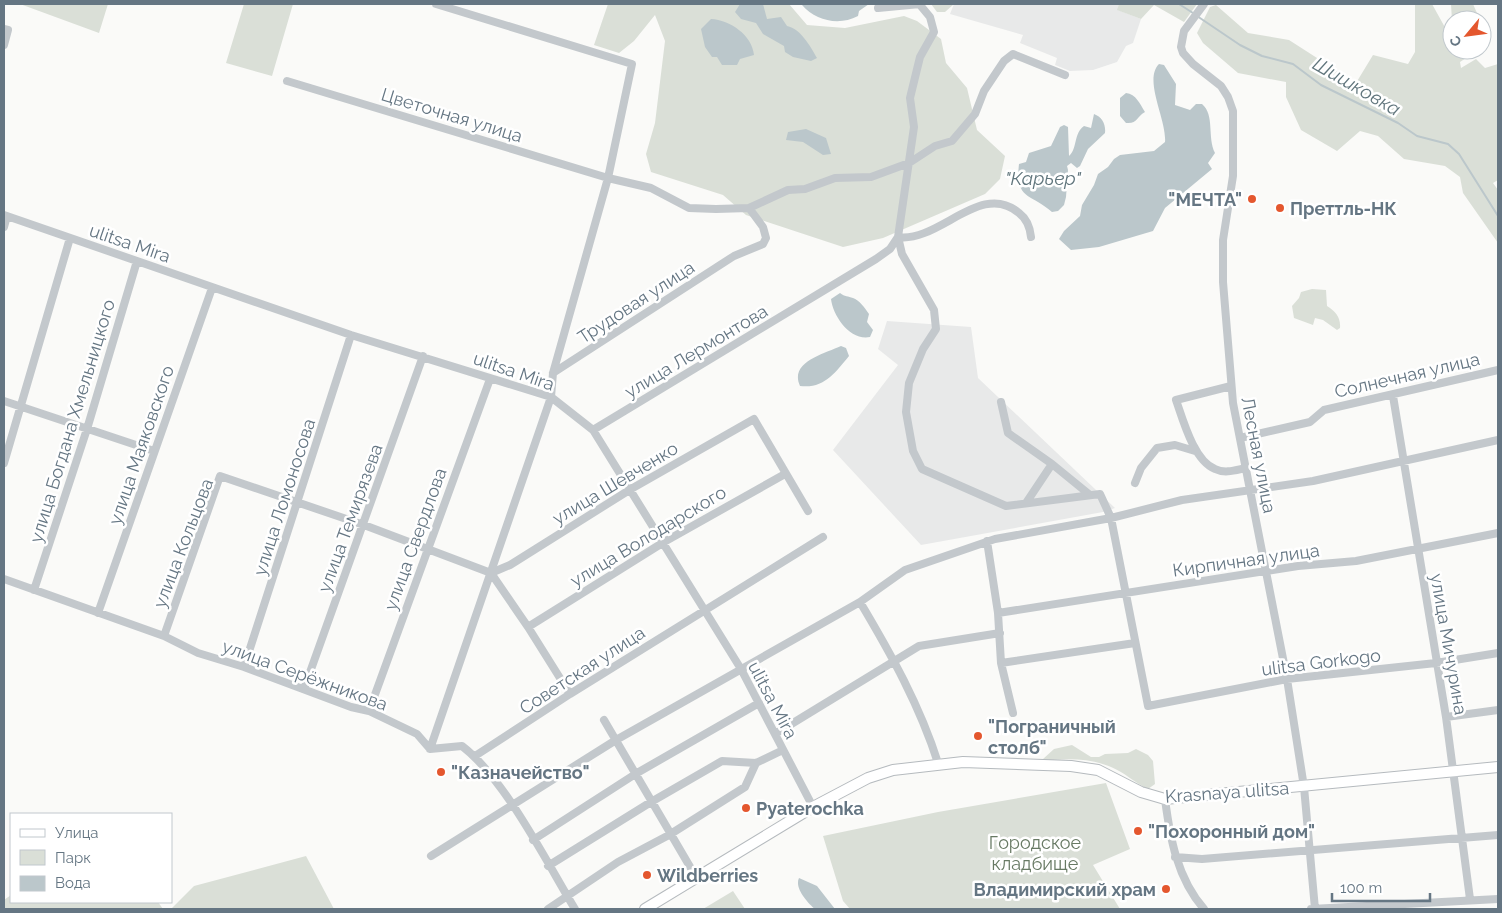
<svg xmlns="http://www.w3.org/2000/svg" width="1502" height="913" viewBox="0 0 1502 913" font-family="Raleway,sans-serif">
  <style>
    .built { fill: #e8e9e9 }
    .green { fill: #dadfd7 }
    .water { fill: #bbc7cb }
    .lines { fill: none; stroke-linecap: round; stroke-linejoin: round }
    .stream { stroke: #bbc7cb; stroke-width: 2 }
    .major-casing { stroke: #b5babe; stroke-width: 12 }
    .minor { stroke: #c3c8cc; stroke-width: 8 }
    .major { stroke: #fff; stroke-width: 10 }
    .poi-dot { fill: #e4572e; stroke: #fff; stroke-width: 2 }
    .labels { text-anchor: middle; dominant-baseline: central; stroke-width: 5; stroke-linejoin: round; paint-order: stroke }
    .street-label { font-size: 18px; fill: #657683; stroke: #fff }
    .poi-label { font-size: 18px; font-weight: bold; fill: #657683; stroke: #fff; text-anchor: start }
    .park-label { font-size: 18px; fill: #687a64; stroke: #fff }
    .water-label { font-size: 19px; font-style: italic; fill: #60757c; stroke: #fff }
  </style>
  <rect width="100%" height="100%" fill="#fafaf8"/>
  <path class="built" d="M954 4H1119L1118 10 1141 19 1133 43 1126 46 1117 62 1093 70 1070 71 1055 65 1057 58 1020 43 1023 35 950 14Z
    M887 321 971 327 978 378 1115 508 1103 512 921 545 833 450 898 365 878 349Z"/>
  <path class="green" d="M20 4H108L99 33Z
    M244 4H293L272 76 226 63Z
    M608 4H789L807 25 845 28 904 16 917 21 941 39 946 63 967 88 977 130 1005 156 1000 179 985 194 883 238 843 247 746 215 723 195 651 172 646 154 655 123 665 41 655 15 634 41 619 53 594 45Z
    M931 4H954L945 12H937Z
    M1119 4H1197L1184 22 1154 5 1141 19 1117 10Z
    M1415 4H1432L1447 31 1452 29V50H1478L1460 62 1461 68 1476 59 1485 68 1498 64V180L1493 183 1498 190V243L1463 193 1460 177 1445 166 1404 159 1378 136 1360 131 1337 151 1301 130 1286 97V82L1238 73 1203 43 1197 33 1210 7 1216 5 1248 33 1289 40 1356 83 1373 55 1408 64 1415 52Z
    M1451 4H1473L1480 20 1452 21Z
    M1312 289 1326 290 1327 306C1335 311 1341 317 1340 328L1337 330 1323 320 1315 318 1313 325 1294 318 1292 306 1299 298 1301 292Z
    M1072 745 1091 757H1099L1105 754 1128 753 1136 749 1148 755 1153 761 1155 784 1148 789C1135 783 1124 772 1111 767 1090 758 1066 758 1044 761L1043 759 1054 749Z
    M1106 783 1130 849 1093 865 1120 909H850L843 901 823 836 938 812Z
    M306 856 334 909H171L194 886Z
    M733 891 745 909H703Z
    M11 895V902H158L163 909H4V900Z"/>
  <path class="water" d="M740 4H763L767 19 781 17 787 26C801 29 810 46 817 58L811 61 793 57 785 52 784 46 763 34 756 23 741 19 735 12Z
    M869 4 859 11 858 16C839 26 816 21 802 5Z
    M711 19C730 20 752 35 754 55L740 59 737 65H722L717 57H712L705 47 701 29Z
    M1159 64 1164 65 1176 84 1175 105 1190 110 1196 104H1202C1215 115 1207 137 1215 153L1208 163 1212 169 1165 208 1153 231 1099 247 1071 250 1059 239 1064 231 1080 216 1082 205 1094 185 1098 174 1108 167 1114 159 1120 155 1154 151 1165 142C1167 120 1143 80 1159 64Z
    M1126 93C1136 94 1140 104 1145 112 1136 117 1138 124 1126 123L1120 116V98Z
    M1094 114C1102 117 1106 124 1105 133L1088 149 1080 166 1077 168 1071 163 1067 166 1068 170 1066 197 1064 205 1058 211 1052 212C1030 193 1015 200 1019 164L1026 162 1029 153 1051 146 1060 127 1064 125 1068 127 1069 156C1078 148 1073 134 1084 126L1091 128Z
    M806 129 826 138 831 154 823 155 803 142 786 140 788 132Z
    M840 293C845 297 848 296 853 298 859 300 865 308 869 314L867 322 873 330 870 337C850 341 833 316 831 299Z
    M841 346 846 348 849 356C835 373 824 389 800 386 789 362 824 354 841 346Z
    M799 878 817 886 835 909H815C808 903 794 888 799 878Z"/>
  <g class="lines">
    <path class="stream" d="M1179 4 1193 13
      M1197 16 1240 45 1262 56 1293 64 1321 85 1398 123 1417 136 1448 144 1459 154 1498 216"/>
    <defs>
      <path id="major" d="M645 909 813 807 868 778 893 770 963 762 1071 766 1098 770 1141 792 1165 799 1498 767"/>
    </defs>
    <use href="#major" class="major-casing"/>
    <path class="minor" d="M1204 4 1184 31 1181 47 1183 53 1193 64 1221 86 1228 97 1233 111V176L1223 240V282L1233 403 1287 679 1304 787 1315 909
      M920 5 930 17 934 32 920 57 910 98 914 127 898 237 902 254 934 310 936 329 923 349 909 383 906 412 913 451 922 469 1006 506 1100 494 1111 518 1148 706 1287 679 1436 663 1498 653
      M878 8 920 4
      M4 29 8 30 4 45
      M287 81 608 178 651 188 689 208 716 209 749 208 788 190 805 189 835 178 871 177 909 163 935 146 952 141 975 114 984 91 1004 61 1013 54 1065 75
      M4 215 351 335 551 397 593 430 741 669 813 807
      M4 227 7 216
      M898 237C939 243 981 180 1019 213 1027 219 1030 227 1031 237
      M553 373 734 256 763 244 766 238 763 227 749 208
      M1231 386 1176 400C1183 420 1194 461 1215 469 1225 474 1236 470 1246 468
      M1393 396 1446 717 1470 899
      M4 401 154 451
      M1001 402 1008 433 1052 464
      M593 430 876 259 890 249 898 237
      M1240 438 1310 422 1324 410 1498 370
      M4 463 70 238
      M1135 483 1141 468 1157 448 1175 445 1195 451
      M1026 503 1052 464 1090 495
      M987 541 998 613 1001 663 1013 713
      M491 573 510 565 631 489 754 419 808 511
      M4 579 164 636 198 653 244 667 351 707 369 711 417 734 430 749 462 746C505 779 546 861 575 909
      M34 590 87 429 137 261
      M860 602C891 654 920 706 938 763
      M98 613 212 288
      M998 613 1298 566 1356 561 1498 533
      M528 627 664 542 785 474
      M164 636 220 476 364 525 491 573 528 627 570 694
      M1001 663 1135 643
      M244 667 351 335
      M304 689 423 356
      M369 711 490 379
      M1446 717 1498 710
      M604 720 696 877
      M775 734 919 646 1000 633
      M430 749 551 397 553 373 608 178 632 64 436 4
      M475 756 570 694 823 537
      M1165 799C1170 838 1177 878 1204 909
      M533 840 637 773 759 703
      M431 856 616 740 860 602 905 570 995 539 1111 518 1182 500 1313 481 1498 440
      M1175 857 1202 859 1498 835
      M548 866 651 802 722 761 756 763 783 750
      M548 909 618 862 669 835 745 787 756 763
      M1311 909 1498 899"/>
    <use href="#major" class="major"/>
  </g>
  <g class="poi-dot">
    <circle cx="1252" cy="199" r="5"/>
    <circle cx="1280" cy="208" r="5"/>
    <circle cx="978" cy="736" r="5"/>
    <circle cx="441" cy="772" r="5"/>
    <circle cx="746" cy="808" r="5"/>
    <circle cx="1138" cy="831" r="5"/>
    <circle cx="647" cy="875" r="5"/>
    <circle cx="1166" cy="889" r="5"/>
  </g>
  <g class="labels">
    <g class="street-label">
      <text transform="translate(452 115) rotate(17)">Цветочная улица</text>
      <text transform="translate(130 243) rotate(19)">ulitsa Mira</text>
      <text transform="translate(636 302) rotate(-33)">Трудовая улица</text>
      <text transform="translate(696 351) rotate(-31)">улица Лермонтова</text>
      <text transform="translate(514 371) rotate(19)">ulitsa Mira</text>
      <text transform="translate(1407 375) rotate(-13)">Солнечная улица</text>
      <text transform="translate(72 421) rotate(-73)">улица Богдана Хмельницкого</text>
      <text transform="translate(141 445) rotate(-71)">улица Маяковского</text>
      <text transform="translate(1259 455) rotate(79)">Лесная улица</text>
      <text transform="translate(615 483) rotate(-31)">улица Шевченко</text>
      <text transform="translate(284 497) rotate(-72)">улица Ломоносова</text>
      <text transform="translate(350 518) rotate(-70)">улица Темирязева</text>
      <text transform="translate(648 536) rotate(-31)">улица Володарского</text>
      <text transform="translate(415 539) rotate(-70)">улица Свердлова</text>
      <text transform="translate(183 543) rotate(-69)">улица Кольцова</text>
      <text transform="translate(1246 560) rotate(-8)">Кирпичная улица</text>
      <text transform="translate(1449 644) rotate(80)">улица Мичурина</text>
      <text transform="translate(1321 662) rotate(-7)">ulitsa Gorkogo</text>
      <text transform="translate(582 670) rotate(-33)">Советская улица</text>
      <text transform="translate(305 675) rotate(20)">улица Серёжникова</text>
      <text transform="translate(773 700) rotate(62)">ulitsa Mira</text>
      <text transform="translate(1227 792) rotate(-4)">Krasnaya ulitsa</text>
    </g>
    <g class="poi-label">
      <text x="1242" y="199" text-anchor="end">"МЕЧТА"</text>
      <text x="1290" y="208">Преттль-НК</text>
      <text x="988" y="726">"Пограничный<tspan x="988" dy="21">столб"</tspan></text>
      <text x="451" y="772">"Казначейство"</text>
      <text x="756" y="808">Pyaterochka</text>
      <text x="1148" y="831">"Похоронный дом"</text>
      <text x="657" y="875">Wildberries</text>
      <text x="1156" y="889" text-anchor="end">Владимирский храм</text>
    </g>
    <g class="park-label">
      <text x="1035" y="842">Городское<tspan x="1035" dy="21">кладбище</tspan></text>
    </g>
    <g class="water-label">
      <text transform="translate(1357 86) rotate(30)">Шишковка</text>
      <text x="1043" y="178">"Карьер"</text>
    </g>
  </g>
  <rect width="1502" height="913" fill="none" stroke="#657683" stroke-width="10"/>
  <rect x="10" y="813" width="162" height="90" fill="#ffffff" stroke="#c1c8cd"/>
  <rect x="20" y="829" width="25" height="8" fill="#ffffff" stroke="#c1c8cd"/>
  <text x="55" y="838" font-size="15" fill="#657683">Улица</text>
  <rect x="20" y="850" width="25" height="15" fill="#dadfd7" stroke="#c1c8cd"/>
  <text x="55" y="863" font-size="15" fill="#657683">Парк</text>
  <rect x="20" y="876" width="25" height="15" fill="#bbc7cb" stroke="#c1c8cd"/>
  <text x="55" y="888" font-size="15" fill="#657683">Вода</text>
  <g transform="translate(1467 35) rotate(241)"><circle r="24" fill="#ffffff" stroke="#c1c8cd"/>
  <path d="M0-4L9 19L0 12L-9 19Z" fill="#e4572e"/>
  <text y="-8" font-size="14" font-weight="bold" text-anchor="middle" fill="#657683">С</text>
  </g>
  <path d="M1332 893v8h98v-8" fill="none" stroke="#657683" stroke-width="2.5"/>
  <text x="1340" y="893" font-size="15" fill="#657683" stroke="#ffffff" stroke-width="4" paint-order="stroke">100 m</text>
</svg>
